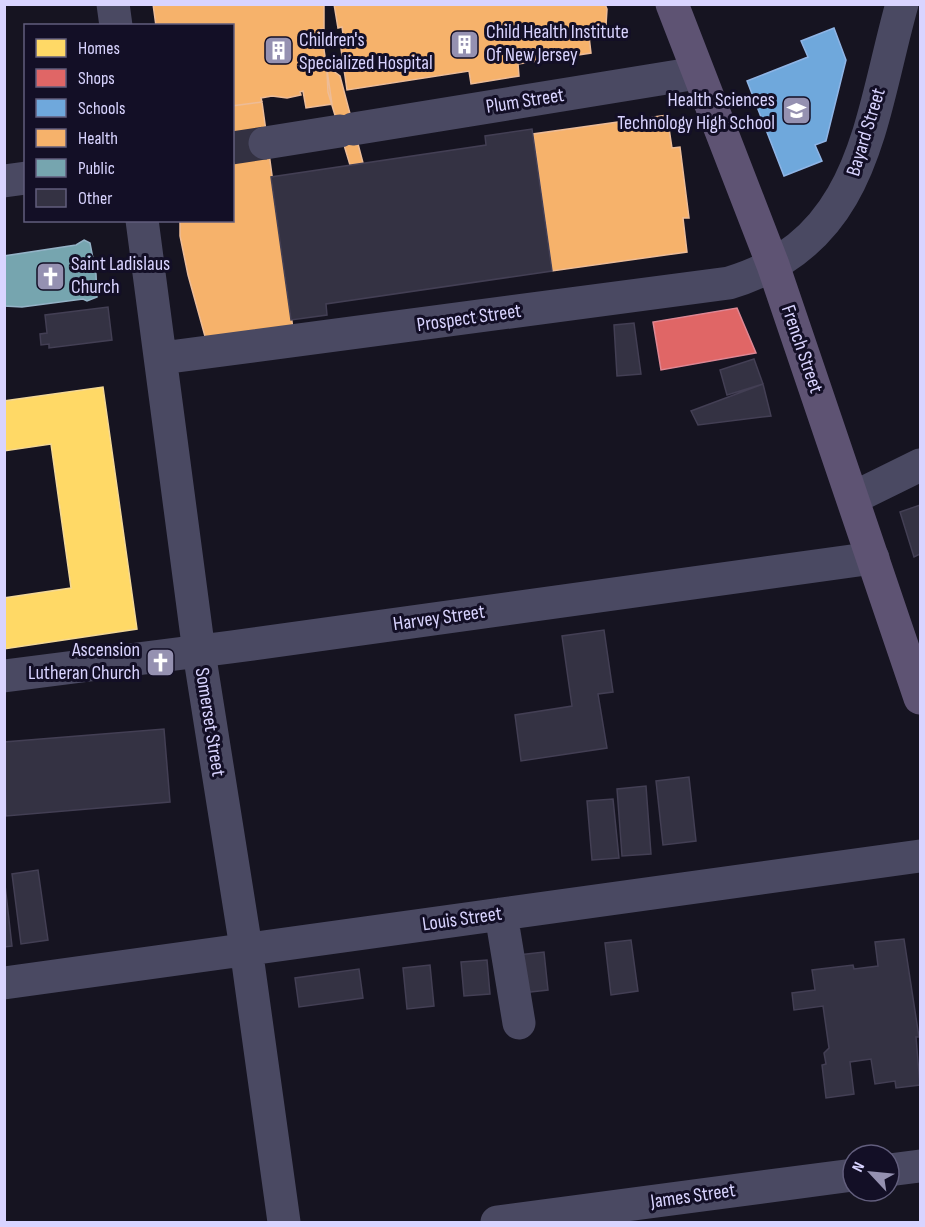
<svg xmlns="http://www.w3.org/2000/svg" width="925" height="1227" viewBox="0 0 925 1227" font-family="'Sofia Sans Condensed',sans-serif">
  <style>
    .homes { fill: #ffd966; stroke: #f4d894; stroke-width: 1.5 }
    .shops { fill: #e06666; stroke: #de8794; stroke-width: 1.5 }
    .schools { fill: #6fa8dc; stroke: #8fb5e6; stroke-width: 1.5 }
    .health { fill: #f6b26b; stroke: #edbc97; stroke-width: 1.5 }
    .public { fill: #76a5af; stroke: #94b3c7; stroke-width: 1.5 }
    .building { fill: #343243; stroke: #433f54; stroke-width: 1.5 }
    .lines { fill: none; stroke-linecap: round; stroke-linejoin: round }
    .minor-tunnel { stroke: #333142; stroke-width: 33; stroke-dasharray: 33 16; stroke-linecap: butt }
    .minor { stroke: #4a4962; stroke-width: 33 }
    .major { stroke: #5e5373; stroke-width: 33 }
    .labels { text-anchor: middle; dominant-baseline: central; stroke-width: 6; stroke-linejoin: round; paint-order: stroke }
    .poi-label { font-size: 20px; fill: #d9d4ff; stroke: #130f26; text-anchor: start }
    .street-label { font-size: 20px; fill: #d9d4ff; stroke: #130f26 }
  </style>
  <rect width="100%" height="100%" fill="#161421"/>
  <path class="homes" d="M103 387 137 629 4 649V598L71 588 51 444 4 451V401Z"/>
  <path class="shops" d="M737 308 756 353 661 370 653 322Z"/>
  <path class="schools" d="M834 28 846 60 826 141 815 145 822 161 784 176 747 81 808 57 801 41Z"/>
  <path class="health" d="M153 4H324V29H321L332 104 306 108 303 91 300 92 301 95 287 98 272 96 261 98 262 102 232 106V26H156Z
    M334 4H605L607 9 606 25 588 28 591 53 518 64 519 76 471 84 469 71 347 90 339 35 343 34 342 27 338 28Z
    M332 70 340 76 363 163 350 165 328 92 327 72Z
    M262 102 293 329 206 340 188 275 180 236V220H232V106Z
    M667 115 672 148 680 147 689 218H683L687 252 552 271 533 134Z"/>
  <path class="public" d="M84 240 90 243 96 274 97 297 87 301 83 299 22 307 4 306V256L76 245Z"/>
  <path class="building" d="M532 129 552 271 326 304 327 315 291 320 271 177 486 145 485 136Z
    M108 307 112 340 49 348V344L41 345 40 334 47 333 45 315Z
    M634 323 641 374 617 376 614 325Z
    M754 359 763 384 727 395 720 370Z
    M763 384 771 416 698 425 691 411Z
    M920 505V554L914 557 900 512Z
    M604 630 613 692 598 694 607 748 521 761 515 715 572 706 562 636Z
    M164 729 170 802 6 816 4 742Z
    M689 777 696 841 663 845 656 781Z
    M646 786 651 854 622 856 617 789Z
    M613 799 619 858 592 860 587 801Z
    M38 870 48 940 21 944 12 874Z
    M4 876 12 946 4 947Z
    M904 939 919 1037H916L920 1085 896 1088 895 1081 875 1084 871 1059 850 1062 854 1094 826 1098 822 1065 826 1064 824 1053 829 1048 823 1006 794 1010 792 993 815 990 812 970 853 965 854 969 878 966 875 942Z
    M631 940 638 991 611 995 605 943Z
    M544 952 548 990 522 993 518 955Z
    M487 960 490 994 464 996 461 962Z
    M430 965 434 1006 407 1009 403 968Z
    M359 969 363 998 299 1007 295 978Z"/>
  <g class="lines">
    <path class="minor-tunnel" d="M232 148 265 143"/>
    <path class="minor" d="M113 4 116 26
      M353 129 697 73
      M265 143 340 131
      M4 181 26 178
      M142 220 199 652 246 948 284 1222
      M162 358 729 283C865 242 869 122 902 4
      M853 498 920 465
      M4 676 231 647 873 558
      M501 914 519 1023
      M4 983 920 856
      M889 1170 920 1166
      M497 1222 853 1175"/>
    <path class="major" d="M672 4 773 265 920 698"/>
  </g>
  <defs>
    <symbol id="building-square" viewBox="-11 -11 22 22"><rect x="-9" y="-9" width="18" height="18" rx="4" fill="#9591b1" stroke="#130f26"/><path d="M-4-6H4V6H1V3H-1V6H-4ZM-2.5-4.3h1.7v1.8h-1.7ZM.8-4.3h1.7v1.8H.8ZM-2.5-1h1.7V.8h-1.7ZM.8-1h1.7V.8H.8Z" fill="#fff"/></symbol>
    <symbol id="school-square" viewBox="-11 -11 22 22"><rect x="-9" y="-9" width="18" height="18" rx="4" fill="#9591b1" stroke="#130f26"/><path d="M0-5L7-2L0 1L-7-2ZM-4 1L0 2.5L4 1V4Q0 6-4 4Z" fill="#fff"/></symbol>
    <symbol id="church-square" viewBox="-11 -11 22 22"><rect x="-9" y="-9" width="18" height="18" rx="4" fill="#9591b1" stroke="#130f26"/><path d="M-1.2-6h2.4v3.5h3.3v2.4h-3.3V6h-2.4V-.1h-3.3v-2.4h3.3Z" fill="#fff"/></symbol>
  </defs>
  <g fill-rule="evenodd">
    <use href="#building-square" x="448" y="28" width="33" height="33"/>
    <use href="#building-square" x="262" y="34" width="33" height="33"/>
    <use href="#school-square" x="780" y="94" width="33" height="33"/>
    <use href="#church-square" x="34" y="260" width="33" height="33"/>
    <use href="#church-square" x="144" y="646" width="33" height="33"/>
  </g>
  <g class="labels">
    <g class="poi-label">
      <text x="486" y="32">Child Health Institute<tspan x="486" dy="23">Of New Jersey</tspan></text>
      <text x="299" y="40">Children's<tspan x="299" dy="23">Specialized Hospital</tspan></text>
      <text x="775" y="100" text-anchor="end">Health Sciences<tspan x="775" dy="23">Technology High School</tspan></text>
      <text x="71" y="264">Saint Ladislaus<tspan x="71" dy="23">Church</tspan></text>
      <text x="140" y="650" text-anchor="end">Ascension<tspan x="140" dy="23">Lutheran Church</tspan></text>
    </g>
    <g class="street-label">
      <text transform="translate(525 101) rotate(-9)">Plum Street</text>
      <text transform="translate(866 132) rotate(-73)">Bayard Street</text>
      <text transform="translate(469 318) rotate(-8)">Prospect Street</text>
      <text transform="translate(802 349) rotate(71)">French Street</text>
      <text transform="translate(439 618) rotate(-8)">Harvey Street</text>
      <text transform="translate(210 722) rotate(81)">Somerset Street</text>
      <text transform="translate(462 919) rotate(-8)">Louis Street</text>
      <text transform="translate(693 1196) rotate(-8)">James Street</text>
    </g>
  </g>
  <rect width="925" height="1227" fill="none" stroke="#d9d4ff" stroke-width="12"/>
  <rect x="24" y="24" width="210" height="198" fill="#130f26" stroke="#625e7d" stroke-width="1.5"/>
  <rect x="36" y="39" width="30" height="18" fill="#ffd966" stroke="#625e7d" stroke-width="1.5"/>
  <text x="78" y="54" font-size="18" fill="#d9d4ff">Homes</text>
  <rect x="36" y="69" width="30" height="18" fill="#e06666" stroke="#625e7d" stroke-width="1.5"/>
  <text x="78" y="84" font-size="18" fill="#d9d4ff">Shops</text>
  <rect x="36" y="99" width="30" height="18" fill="#6fa8dc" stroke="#625e7d" stroke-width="1.5"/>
  <text x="78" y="114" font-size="18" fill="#d9d4ff">Schools</text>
  <rect x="36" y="129" width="30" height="18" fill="#f6b26b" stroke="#625e7d" stroke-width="1.5"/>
  <text x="78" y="144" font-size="18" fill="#d9d4ff">Health</text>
  <rect x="36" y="159" width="30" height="18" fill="#76a5af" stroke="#625e7d" stroke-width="1.5"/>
  <text x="78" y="174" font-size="18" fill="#d9d4ff">Public</text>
  <rect x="36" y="189" width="30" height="18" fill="#343243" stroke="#625e7d" stroke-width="1.5"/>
  <text x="78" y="204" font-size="18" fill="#d9d4ff">Other</text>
  <g transform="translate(871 1173) rotate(296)"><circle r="28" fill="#130f26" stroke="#625e7d" stroke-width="1.5"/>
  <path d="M0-4.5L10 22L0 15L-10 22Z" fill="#9591b1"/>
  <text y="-9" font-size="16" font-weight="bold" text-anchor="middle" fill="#d9d4ff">N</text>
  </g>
</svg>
